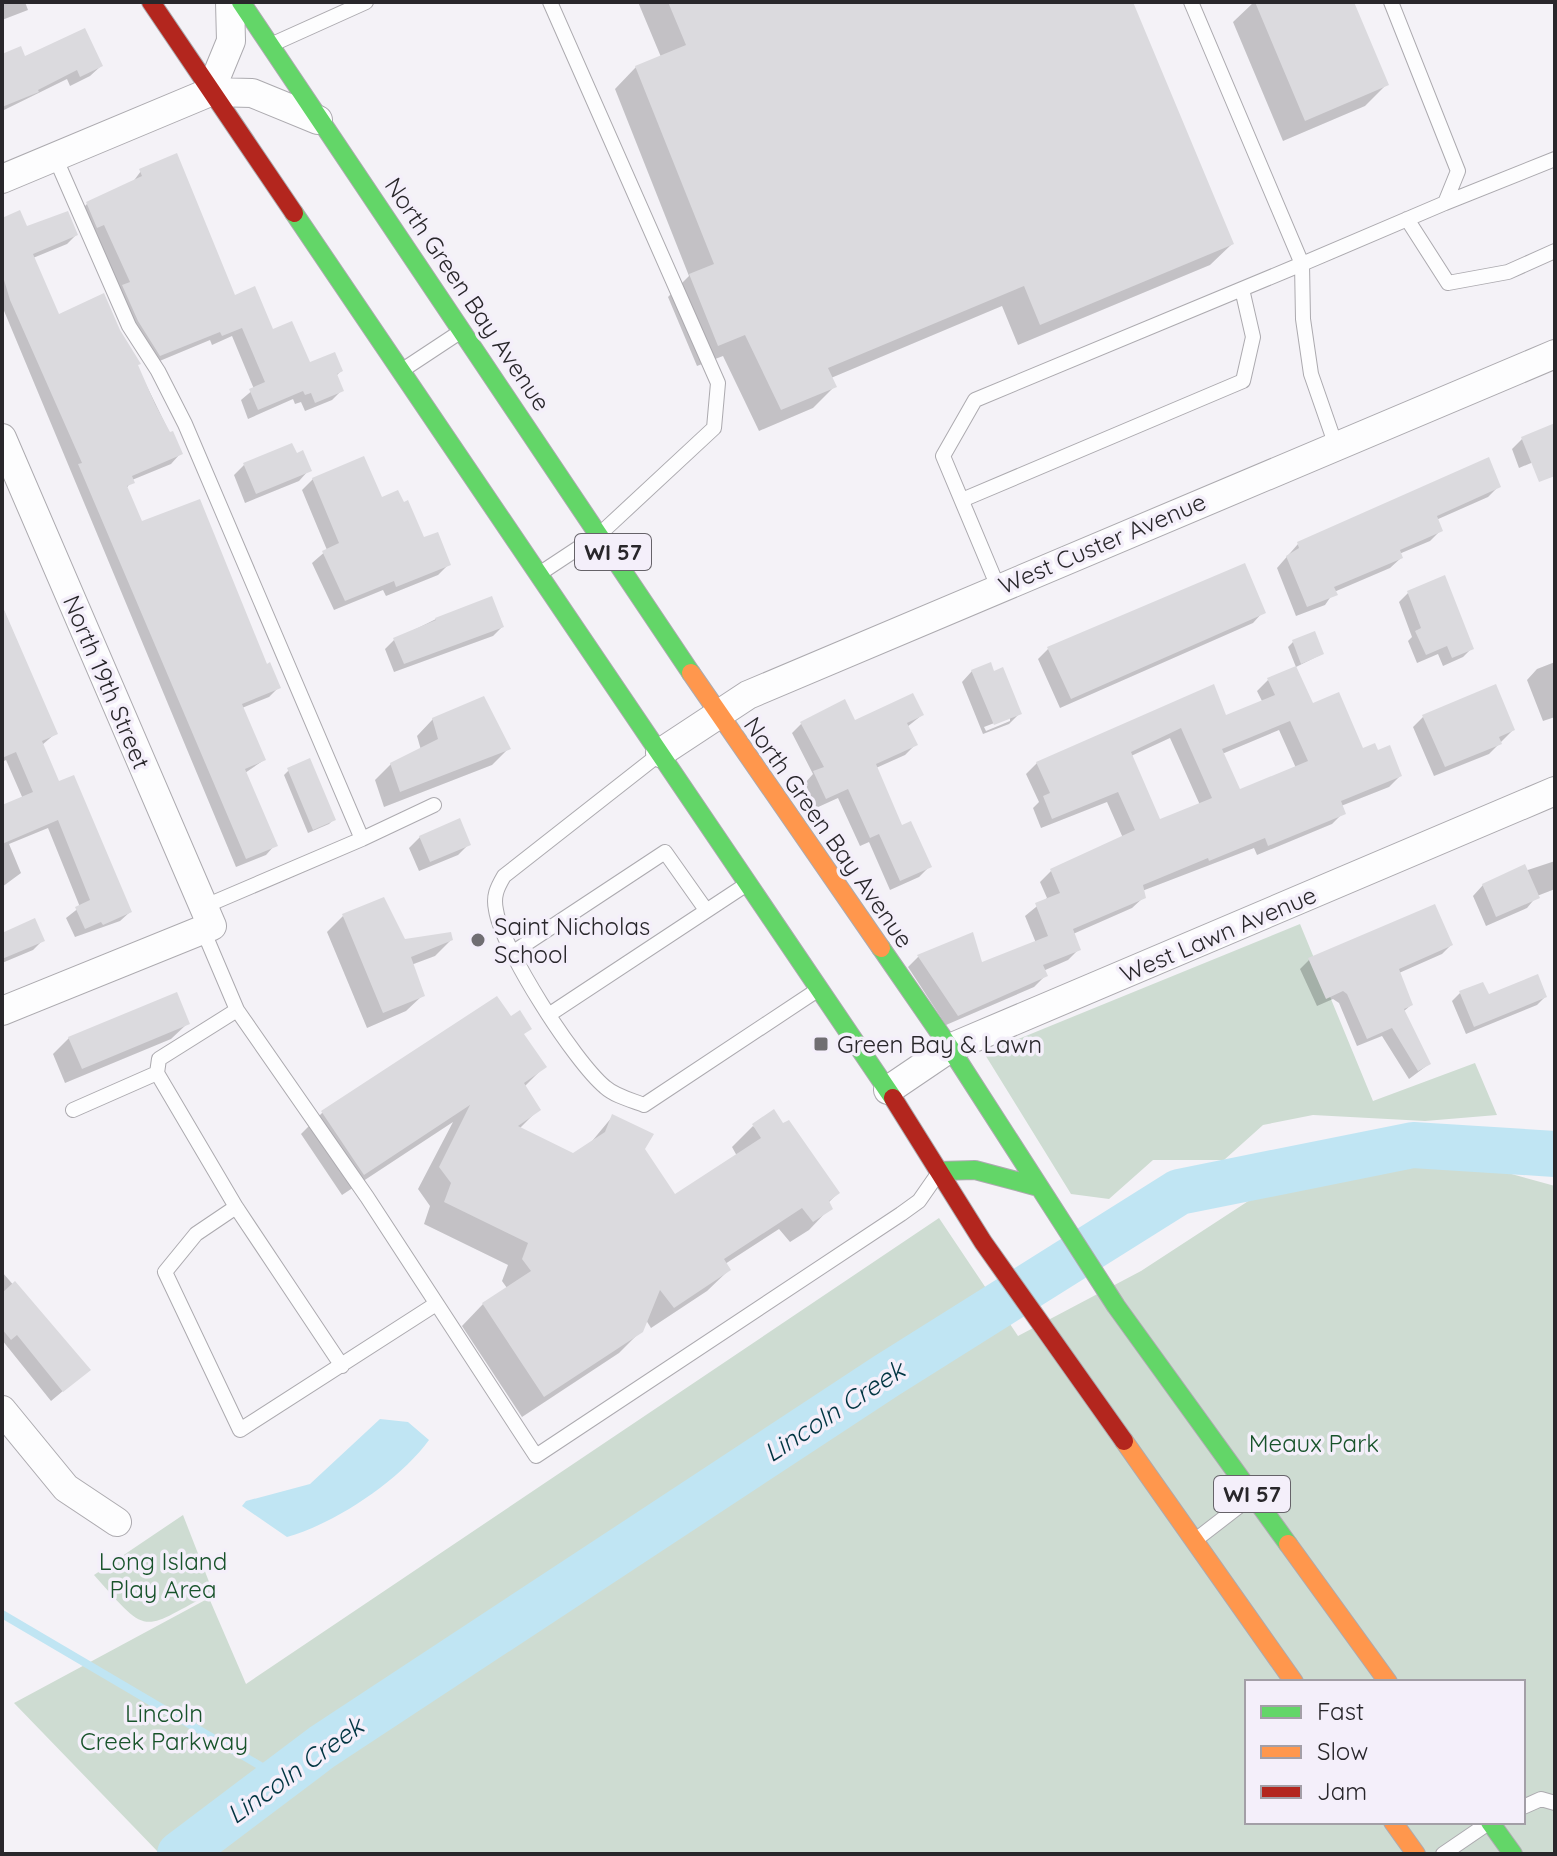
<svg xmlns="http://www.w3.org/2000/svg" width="1557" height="1856" viewBox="0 0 1557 1856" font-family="Quicksand,sans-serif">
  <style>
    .green { fill: #cedcd2; fill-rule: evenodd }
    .water { fill: #c0e5f3 }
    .shadow { fill: #0003; fill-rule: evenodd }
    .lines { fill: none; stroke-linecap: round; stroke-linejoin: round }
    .stream { stroke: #c0e5f3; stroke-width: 8 }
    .river { stroke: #c0e5f3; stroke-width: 46 }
    .building { fill: #dbdade; fill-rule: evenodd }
    .lane-casing { stroke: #acaaaf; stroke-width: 16 }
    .street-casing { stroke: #acaaaf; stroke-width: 30 }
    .fast-casing { stroke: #acaaaf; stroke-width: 20 }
    .slow-casing { stroke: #acaaaf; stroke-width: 20 }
    .jam-casing { stroke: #acaaaf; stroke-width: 20 }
    .lane { stroke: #fdfdfe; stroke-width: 14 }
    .street { stroke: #fdfdfe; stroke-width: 28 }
    .fast { stroke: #63d668; stroke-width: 18 }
    .slow { stroke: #ff974d; stroke-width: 18 }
    .jam { stroke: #b3261e; stroke-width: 18 }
    .poi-dot { fill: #706e72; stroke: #f4effa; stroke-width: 3 }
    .labels { text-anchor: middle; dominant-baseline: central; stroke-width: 7; stroke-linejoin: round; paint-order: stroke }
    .shield { fill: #f4effa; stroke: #666369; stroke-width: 2 }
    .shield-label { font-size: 22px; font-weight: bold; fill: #29272b }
    .street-label { font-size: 24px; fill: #29272b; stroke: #f4effa }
    .poi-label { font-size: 24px; fill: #29272b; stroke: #f4effa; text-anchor: start }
    .park-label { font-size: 24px; fill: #18532b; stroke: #f4effa }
    .water-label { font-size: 26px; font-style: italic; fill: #013542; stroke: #f4effa }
  </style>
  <rect width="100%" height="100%" fill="#f4f2f7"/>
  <path class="green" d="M1300 924 1373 1101 1475 1063 1497 1115 1425 1121 1313 1115 1263 1125 1224 1160H1153L1109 1199 1071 1194 984 1053Z
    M1475 1164 1555 1186V1854H160L14 1703 209 1598 246 1684 939 1218 1018 1336 1141 1271 1253 1198 1347 1166ZM1247 1682H1523V1822H1247Z
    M183 1515 213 1592C140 1631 150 1638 94 1575Z"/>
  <path class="water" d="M380 1419 408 1422 429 1440C399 1481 336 1523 287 1537L242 1506 246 1501 310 1484Z"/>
  <path class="shadow" d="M2 2H25L28 10 2 20Z
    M638 2H1131L1232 244 1210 265 1018 345 1002 306 831 378 834 387 813 408 759 431 723 356 697 366 668 297 689 276 615 89 636 67 661 57Z
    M1254 2H1351L1386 85 1365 106 1283 141 1233 22Z
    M2 56 24 59 101 66 90 76 70 86 67 79 2 111Z
    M141 171 234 298 308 364 341 371 336 376 342 390 332 400 305 411 301 402 295 404 293 399 248 419 241 400 254 389 232 336 212 345 210 340 150 365 77 214 87 204 132 183Z
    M2 220 26 228 76 235 67 244 33 258 57 316 137 366 180 454 171 464 132 480 126 489 141 524 266 666 279 687 269 697 242 708 264 760 245 773 275 845 266 855 236 867 2 306Z
    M1555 425V453L1519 468 1512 449 1522 439Z
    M244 465 309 470 299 481 245 503 234 475Z
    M313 479 381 500 449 564 438 575 386 596 383 590 334 610 312 563 327 550 302 490Z
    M1498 487 1488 497 1436 520 1441 530 1430 541 1399 554 1401 558 1390 568 1334 592 1325 605 1296 616 1277 568 1298 544Z
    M1408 593 1472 648 1463 657 1443 666 1438 654 1417 663 1408 641 1412 637 1399 602Z
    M2 606 56 733 42 745 58 784 130 912 120 921 75 937 66 918 80 907 48 828 9 844 21 873 2 887V808L23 799 6 760 2 762Z
    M1263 612 1253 623 1060 708 1038 659 1048 649Z
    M436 619 502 627 493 636 394 672 385 649 394 640Z
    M1293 642 1322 654 1296 667 1288 647Z
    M1555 662V717L1543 721 1527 680 1537 669Z
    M972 671 1020 713 1009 724 983 734 962 682ZM1010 717V721L986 731 984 727Z
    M1268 680 1312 706 1362 751 1400 776 1389 787 1341 806 1343 813 1332 824 1257 855 1254 848 1142 891 1144 897 1132 908 1073 934 1079 949 1068 960 1043 971 1045 976 1034 987 946 1025 908 967 918 957 981 964 1036 943 1025 916 1047 898 1040 882 1051 871 1123 838 1107 802 1041 828 1033 808 1039 802 1026 774 1037 763 1062 752 1225 718 1263 703 1257 691ZM1279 730 1296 768 1239 792 1222 754ZM1170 738 1200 805 1159 822 1131 756Z
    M922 715 907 727 915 745 905 755 876 768 901 827 929 867 919 877 890 890 869 842 860 846 838 798 816 808 805 783 813 774 792 733 802 723H854Z
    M1423 717 1513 730 1489 754 1434 776 1413 727Z
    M433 719 508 749 492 765 384 807 375 780 391 764 421 750 417 736Z
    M289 770 334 819 329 824 308 833 284 775Z
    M420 837 469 844 458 855 419 871 409 848Z
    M1555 861V889L1537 896 1527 908 1486 926 1473 896 1483 885Z
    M343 916 404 942 451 940 435 956 411 965 423 995 406 1011 367 1028 327 932Z
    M2 929 4 934 43 940 33 950 2 963Z
    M1451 945 1442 954 1399 973 1411 1005 1403 1012 1429 1064 1409 1079 1382 1036 1357 1046 1339 1003 1333 999 1317 1006 1300 969 1309 960Z
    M1460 993 1487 997H1545L1537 1005 1466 1034 1452 1001Z
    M188 1023 171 1039 65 1083 53 1054 69 1038Z
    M523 1035 544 1067 524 1087 538 1110 519 1129 573 1155 588 1146 612 1117 642 1149 675 1197 737 1156 732 1147 753 1126 838 1193 828 1203 830 1208 809 1230 790 1242 779 1229 725 1264 729 1270 707 1291 651 1328 646 1320 641 1331 619 1353 522 1417 462 1326 483 1304 507 1288 502 1281 508 1265 424 1224 430 1206 418 1189 453 1122 342 1195 301 1134 322 1113Z
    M2 1272 88 1370 51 1401 2 1340Z"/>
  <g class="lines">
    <path class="stream" d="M2 1614 281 1778"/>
    <path class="river" d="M180 1854 322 1747 886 1376 1179 1192 1413 1145 1555 1154"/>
  </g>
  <path class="building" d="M668 2H1133L1234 244 1040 325 1024 286 828 368 837 387 781 410 745 335 718 346 689 274 714 264 635 66 686 45Z
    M1255 2H1354L1389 85 1305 121Z
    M85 28 103 66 80 77 77 70 38 90 39 92 2 107V54L21 46 25 56Z
    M177 153 235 295 255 286 273 329 292 321 310 362 335 352 343 371 337 374 344 391 315 403 311 393 305 395 303 391 258 410 249 389 265 382 242 328 222 336 220 332 160 356 138 321 122 285 130 282 104 225 97 228 86 202 142 176 139 169Z
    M20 210 27 226 68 211 78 235 33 254 59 314 104 293 120 330 141 364 138 365 155 404 170 432 173 431 183 454 132 476 135 483 127 486 142 521 200 499 267 664 270 662 281 688 242 704 266 760 245 769 278 846 246 859 78 464 82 463 10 300 2 273V218Z
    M1555 423V476L1539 482 1521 437Z
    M292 443 297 453 303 450 312 471 256 494 243 463Z
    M364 456 382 497 398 490 404 502 408 500 424 537 438 532 451 565 396 587 394 581 345 601 322 551 339 543 312 478Z
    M1489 457 1501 487 1437 516 1443 531 1400 550 1403 558 1334 587 1338 595 1307 607 1286 556 1299 548 1297 542Z
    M1245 563 1266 613 1071 699 1047 647Z
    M1445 575 1474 649 1452 658 1447 646 1426 655 1415 631 1421 628 1407 591Z
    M492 596 504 627 404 664 393 638 436 620 435 618Z
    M2 605 58 734 42 741 59 781 74 775 132 912 103 925 101 922 85 929 75 907 90 900 58 820 2 844V805L33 792 16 752 2 758Z
    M1315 631 1324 654 1301 664 1292 640Z
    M991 662 994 671 1003 667 1022 714 994 725 971 670Z
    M1296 666 1313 703 1339 692 1363 748 1375 743 1378 750 1390 745 1402 776 1341 801 1346 814 1268 846 1265 838 1209 861 1208 858 1143 885 1146 898 1073 929 1081 950 1043 965 1048 976 958 1016 917 955 973 932 982 962 1048 936 1035 903 1060 893 1050 869 1135 830 1118 792 1052 819 1043 796 1050 793 1036 762 1214 684 1226 715 1275 695 1267 678ZM1290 721 1308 761 1240 789 1222 749ZM1181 728 1212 798 1160 819 1131 752Z
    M1496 684 1515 730 1499 737 1502 744 1445 767 1422 715Z
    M913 693 924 715 907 723 918 745 876 764 902 825 911 821 932 867 900 881 879 834 870 838 848 789 826 799 813 771 824 767 800 722 845 699 855 720Z
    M484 696 511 749 400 792 390 763 438 739 432 718Z
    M310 758 336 820 313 830 287 768Z
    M460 818 471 845 430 862 419 836Z
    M1525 864 1540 898 1496 917 1482 884Z
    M384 897 405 939 451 932 453 940 411 957 425 996 383 1013 342 914Z
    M1435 904 1453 945 1399 969 1413 1005 1404 1009 1431 1064 1418 1071 1392 1028 1367 1039 1347 994 1343 991 1326 999 1308 958Z
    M35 918 45 941 2 959V933Z
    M1538 974 1547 997 1474 1027 1459 991 1483 982 1489 994Z
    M177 992 190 1024 82 1069 68 1037Z
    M497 996 511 1016 520 1010 532 1029 524 1034 547 1067 524 1083 541 1110 518 1126 573 1153 605 1132 612 1114 654 1134 645 1149 675 1194 761 1138 752 1124 774 1109 783 1123 789 1120 840 1193 829 1201 833 1209 813 1222 802 1208 724 1259 731 1270 674 1308 660 1290 643 1332 544 1397 482 1303 531 1271 522 1259 528 1243 444 1202 451 1183 439 1167 470 1105 364 1175 321 1111Z
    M15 1281 91 1370 63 1392 17 1335 11 1340 2 1329V1293Z"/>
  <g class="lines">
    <defs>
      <path id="lane" d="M275 43 366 2
        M55 157 129 326 158 371 185 424 362 839 203 907
        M1445 203 1555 159
        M1407 219 1448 283 1508 272 1555 251
        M404 369 460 332
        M1336 446 1311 374 1303 319 1302 264 1445 203 1458 171 1391 2
        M962 500 1243 381 1253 337 1242 289
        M542 572 601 533 714 428 718 383 550 2
        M998 587 943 456 975 400 1302 264 1191 2
        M657 756 504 876C497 888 493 896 496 910 502 949 574 1061 605 1087 615 1096 631 1100 644 1105L816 991
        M362 839 434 805
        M203 930 237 1010 367 1197 536 1456 901 1214 919 1201 935 1178
        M512 953 665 852 706 910
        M237 1010 159 1059 157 1073 236 1207 196 1234 165 1272 240 1430 436 1304
        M550 1014 744 886
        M73 1110 157 1073
        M236 1207 342 1366
        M1198 1538 1251 1497
        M1523 1807 1541 1799 1555 1803
        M1443 1854 1487 1824"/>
      <path id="street" d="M210 92 231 41 230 2
        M2 179 210 92 252 93 318 120
        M2 438 212 926 2 1011
        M660 753 748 695 1555 354
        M888 1090 950 1048 1555 791
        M2 1410 66 1488 117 1522"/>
      <path id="fast" d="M241 2 691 673
        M294 213 893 1098
        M881 948 950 1048 1116 1306 1288 1544
        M939 1171 975 1170 1035 1186
        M1490 1822 1513 1854"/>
      <path id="slow" d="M691 673 881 948
        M1124 1441 1294 1682
        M1288 1544 1388 1682
        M1393 1822 1416 1854"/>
      <path id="jam" d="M151 2 294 213
        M893 1098 983 1242 1124 1441"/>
    </defs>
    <use href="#lane" class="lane-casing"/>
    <use href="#street" class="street-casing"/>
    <use href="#fast" class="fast-casing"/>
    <use href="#slow" class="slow-casing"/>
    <use href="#jam" class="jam-casing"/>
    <use href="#lane" class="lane"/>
    <use href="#street" class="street"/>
    <use href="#fast" class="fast"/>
    <use href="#slow" class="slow"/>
    <use href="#jam" class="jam"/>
  </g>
  <g class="poi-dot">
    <circle cx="478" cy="940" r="8"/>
    <rect x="813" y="1036" width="16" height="16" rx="4"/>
  </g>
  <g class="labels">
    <g class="shield">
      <rect x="575" y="534" width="76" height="36" rx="6"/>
      <rect x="1214" y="1476" width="76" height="36" rx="6"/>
    </g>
    <g class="shield-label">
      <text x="613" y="552">WI 57</text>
      <text x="1252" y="1494">WI 57</text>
    </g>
    <g class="street-label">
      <text transform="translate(468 294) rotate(56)">North Green Bay Avenue</text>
      <text transform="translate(1102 543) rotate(-23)">West Custer Avenue</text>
      <text transform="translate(107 682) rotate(67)">North 19th Street</text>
      <text transform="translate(829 832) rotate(55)">North Green Bay Avenue</text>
      <text transform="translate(1218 934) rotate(-23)">West Lawn Avenue</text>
    </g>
    <g class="poi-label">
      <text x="494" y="926">Saint Nicholas<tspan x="494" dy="28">School</tspan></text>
      <text x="837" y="1044">Green Bay &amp; Lawn</text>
    </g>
    <g class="park-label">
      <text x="1314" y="1443">Meaux Park</text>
      <text x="163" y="1561">Long Island<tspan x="163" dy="28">Play Area</tspan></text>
      <text x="164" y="1713">Lincoln<tspan x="164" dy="28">Creek Parkway</tspan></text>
    </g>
    <g class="water-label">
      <text transform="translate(834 1411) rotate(-33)">Lincoln Creek</text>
      <text transform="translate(295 1770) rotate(-36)">Lincoln Creek</text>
    </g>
  </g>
  <rect width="1557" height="1856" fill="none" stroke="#29272b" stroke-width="8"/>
  <rect x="1245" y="1680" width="280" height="144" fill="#f4effa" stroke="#a39fa7" stroke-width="2"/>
  <rect x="1261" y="1706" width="40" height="12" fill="#63d668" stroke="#a39fa7" stroke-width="2"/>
  <text x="1317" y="1720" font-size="24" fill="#29272b">Fast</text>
  <rect x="1261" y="1746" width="40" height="12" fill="#ff974d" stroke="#a39fa7" stroke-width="2"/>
  <text x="1317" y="1760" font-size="24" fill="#29272b">Slow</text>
  <rect x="1261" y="1786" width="40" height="12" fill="#b3261e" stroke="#a39fa7" stroke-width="2"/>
  <text x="1317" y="1800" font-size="24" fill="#29272b">Jam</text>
</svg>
